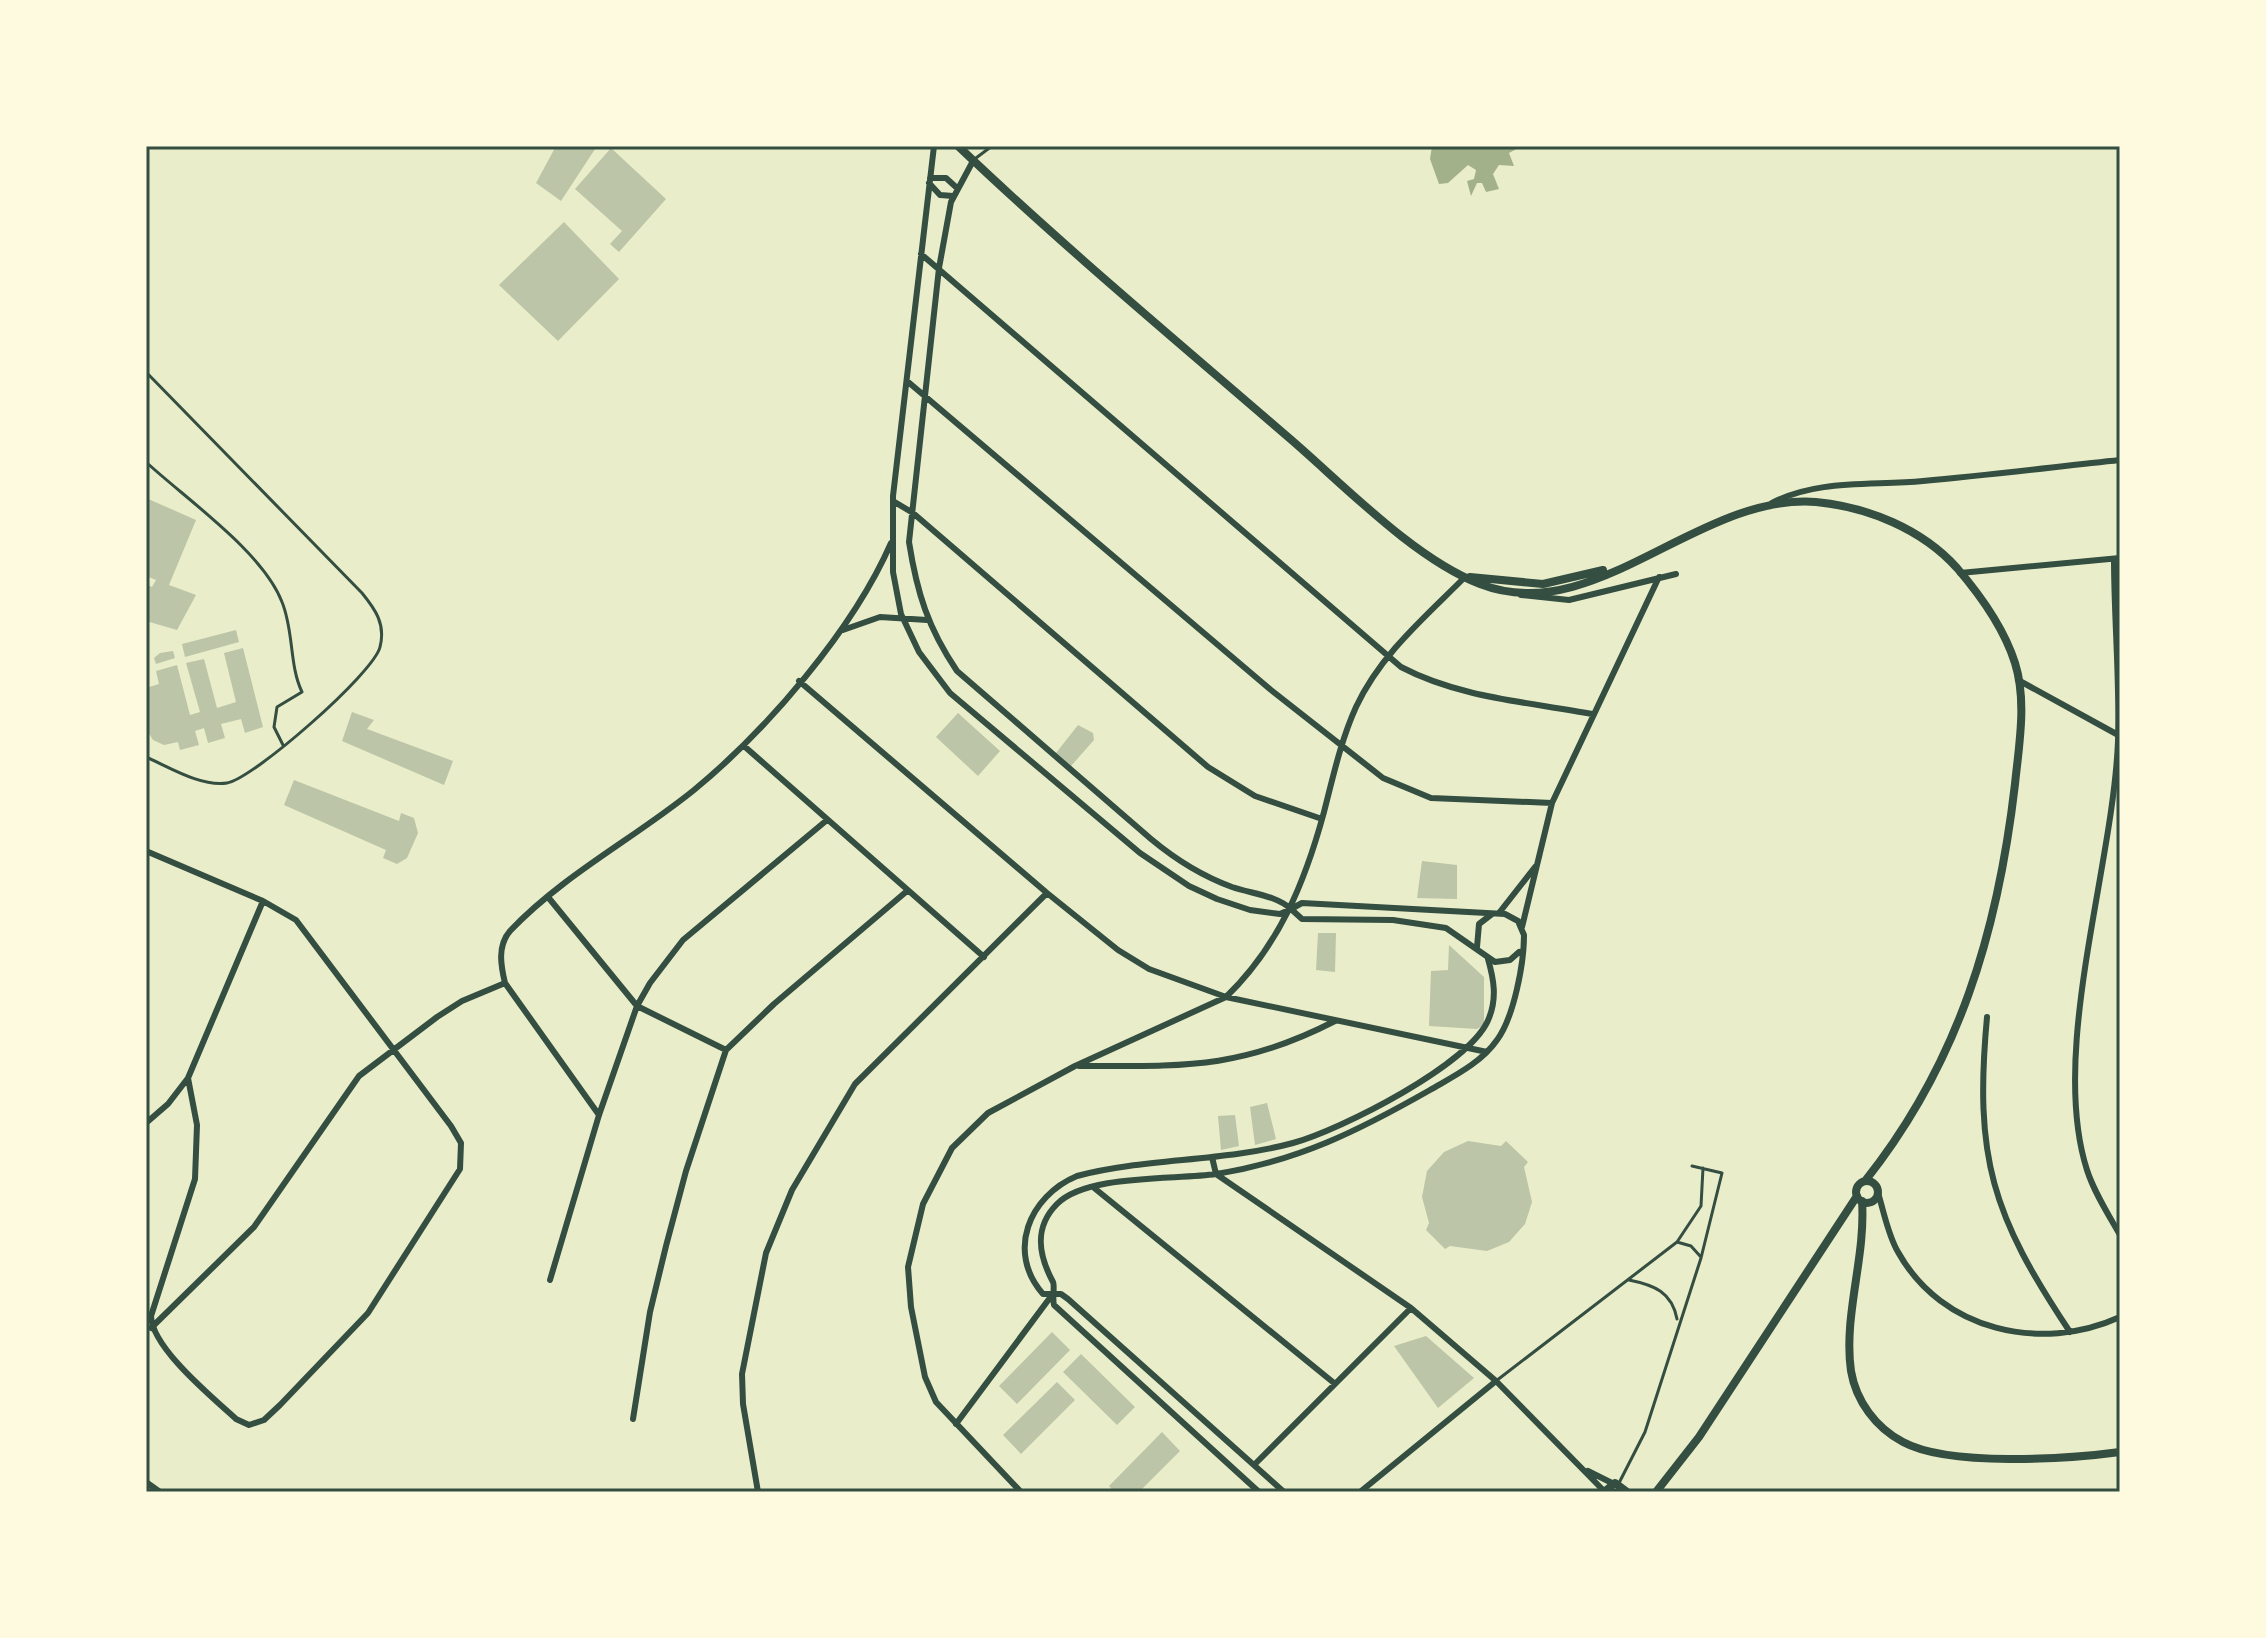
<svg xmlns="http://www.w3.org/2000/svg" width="2266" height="1638" viewBox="0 0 2266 1638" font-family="'Roboto Condensed',sans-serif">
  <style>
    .water { fill: #a3b18a }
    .building { fill: #bcc5a7 }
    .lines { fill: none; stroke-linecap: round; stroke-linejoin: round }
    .service { stroke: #344e41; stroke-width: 3 }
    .minor { stroke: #344e41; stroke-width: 6 }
    .tertiary { stroke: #344e41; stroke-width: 8 }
    .neatline { fill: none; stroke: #344e41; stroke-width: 3 }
  </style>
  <rect width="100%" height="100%" fill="#e9edc9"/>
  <path class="water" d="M1432 146H1522L1509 153 1514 166 1499 165 1493 174 1499 189 1486 192 1482 183H1477L1471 196 1467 181 1474 179 1476 170 1468 165 1448 183 1439 184 1430 159Z"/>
  <path class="building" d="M556 146H597L561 201 536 183Z
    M611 148 666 199 619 252 610 244 622 231 575 189Z
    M564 222 619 279 558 341 499 285Z
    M146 498 196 520 169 585 196 595 177 630 146 621V584L152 587 156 580 146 576Z
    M236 630 239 642 185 657 182 644Z
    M243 648 263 727 245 733 241 719 221 724 225 738 208 743 204 728 195 731 199 745 180 750 178 742 164 745 153 740 146 729V688L159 684 156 671 177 665 190 715 200 712 186 663 204 659 217 708 236 702 224 653Z
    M173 651 175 658 156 664 154 658 160 653Z
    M352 712 374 720 367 729 453 761 444 785 342 741Z
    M958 713 1000 751 978 776 936 737Z
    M1078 725 1093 733 1094 740 1071 766 1056 753Z
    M294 780 399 821 401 813 414 818 418 833 407 858 397 864 383 858 386 850 284 805Z
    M1422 861 1457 865V899L1417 898Z
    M1318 933H1336L1335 972 1316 970Z
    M1449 945 1484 977V1025L1477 1029 1429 1026 1431 971 1448 970Z
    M1267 1103 1276 1139 1255 1145 1250 1107Z
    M1235 1115 1239 1146 1221 1150 1218 1116Z
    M1468 1141 1501 1146 1506 1141 1528 1162 1524 1167 1532 1202 1525 1224 1509 1242 1487 1251 1450 1246 1445 1249 1426 1230 1429 1223 1422 1197 1427 1171 1444 1152Z
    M1052 1332 1070 1350 1017 1404 999 1386Z
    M1426 1336 1474 1378 1438 1408 1394 1346Z
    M1081 1354 1135 1407 1117 1425 1063 1372Z
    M1057 1382 1075 1400 1021 1454 1003 1435Z
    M1162 1432 1180 1451 1139 1492H1114L1109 1486Z"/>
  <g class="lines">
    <path class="service" d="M976 158 992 146
      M146 372 362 593C375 609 386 624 380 647 374 673 253 779 227 783 201 787 169 767 146 757
      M146 462C186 499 263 552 282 602 294 631 289 665 302 692L277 707 274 727 283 745
      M1677 1242 1691 1246 1700 1256
      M1629 1280C1654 1285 1672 1292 1677 1319
      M1496 1381 1677 1242 1701 1206 1703 1168
      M1619 1483 1645 1432 1701 1258 1722 1173 1692 1166"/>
    <path class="minor" d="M934 146 893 496V572L901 614 919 652 950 693 1140 853 1189 886 1217 899 1250 910 1280 914 1291 909 1302 919 1393 920 1446 928 1495 962 1510 960 1519 952
      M973 161 951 202 939 268 909 542C917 593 928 628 957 671L1151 839C1175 859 1202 876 1232 887 1253 894 1275 895 1291 909L1302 903 1505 914 1518 921 1524 935C1524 963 1514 1017 1497 1040 1481 1063 1454 1076 1430 1090 1358 1131 1298 1161 1216 1174 1175 1180 1086 1174 1057 1204 1033 1228 1039 1256 1053 1282 1055 1286 1052 1298 1054 1305L1259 1492
      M930 178H946L957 188
      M929 183 940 195 953 196
      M921 254 1401 667C1460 698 1528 702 1592 714
      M907 381 1271 690 1383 778 1431 798 1552 803
      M893 501 913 513 1208 767 1255 796 1322 819
      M1772 503C1817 479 1872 486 1923 481 1989 475 2054 467 2120 460
      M2114 559C2114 619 2120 681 2118 741 2113 868 2049 1052 2087 1170 2094 1192 2108 1214 2120 1235
      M1960 573 2120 558
      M1521 595 1569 600 1676 574
      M843 630 880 617 927 620
      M2018 680 2120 736
      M799 681 1047 893 1118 950 1149 969 1226 997 1487 1052
      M744 746 984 957
      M146 851 263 901 296 920 451 1126 461 1143 460 1169 368 1313 280 1405 264 1420 249 1425 236 1419C212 1397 152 1348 151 1316L195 1179 197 1125 188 1078 263 901
      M548 897 637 1006 726 1050
      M1499 913 1535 867
      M1522 927 1552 803 1659 577
      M1477 947 1479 924 1492 914
      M1987 1017C1974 1158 1992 1215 2070 1332
      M1079 1066C1182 1066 1240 1070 1335 1021
      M599 1115 505 983C501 966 497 946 510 931 563 875 635 838 694 790 767 730 853 630 891 543
      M146 1123 168 1104 188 1078
      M1212 1157 1216 1174 1411 1308 1496 1381 1604 1491
      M1093 1187 1334 1383
      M1878 1193C1884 1212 1888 1235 1898 1252 1942 1331 2041 1353 2120 1317
      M550 1280 599 1115 637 1006 650 983 683 940 827 820
      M151 1328 254 1227 359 1076 437 1017 462 1001 505 983
      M633 1419 650 1312 666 1246 686 1171 726 1050 774 1004 907 891
      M956 1424 1052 1295
      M1254 1465 1411 1308
      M1588 1471 1612 1483
      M146 1482 160 1492
      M758 1492 743 1404 742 1374 766 1253 792 1190 855 1084 1047 893
      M1021 1492 936 1402 925 1377 911 1307 908 1267 923 1204 952 1148 988 1113 1075 1066 1226 997C1279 946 1305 882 1324 812 1333 777 1341 740 1356 707 1381 654 1424 618 1465 577
      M1284 1492 1068 1299 1061 1294H1043C1006 1252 1029 1196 1077 1176 1145 1158 1223 1162 1293 1143 1340 1130 1472 1064 1489 1018 1497 998 1494 980 1488 959
      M1360 1492 1496 1381"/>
    <path class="tertiary" d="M958 146C1064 247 1177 341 1288 437 1343 484 1413 558 1480 584 1595 629 1697 493 1816 502 1868 507 1922 529 1957 568 1981 596 2004 628 2015 663 2027 701 2019 745 2015 784 1998 931 1959 1063 1865 1181
      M1470 577 1543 584 1603 570
      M1856 1192a11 11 0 1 1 22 0a11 11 0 1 1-22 0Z
      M1862 1201C1866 1257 1843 1316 1851 1371 1856 1401 1876 1428 1903 1442 1949 1467 2068 1459 2120 1452
      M1604 1492 1615 1483 1627 1492
      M1656 1492 1699 1437 1857 1196"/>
  </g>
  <rect width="2266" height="1638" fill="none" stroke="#fefae0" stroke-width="296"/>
  <rect x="148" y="148" width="1970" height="1342" class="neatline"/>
</svg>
